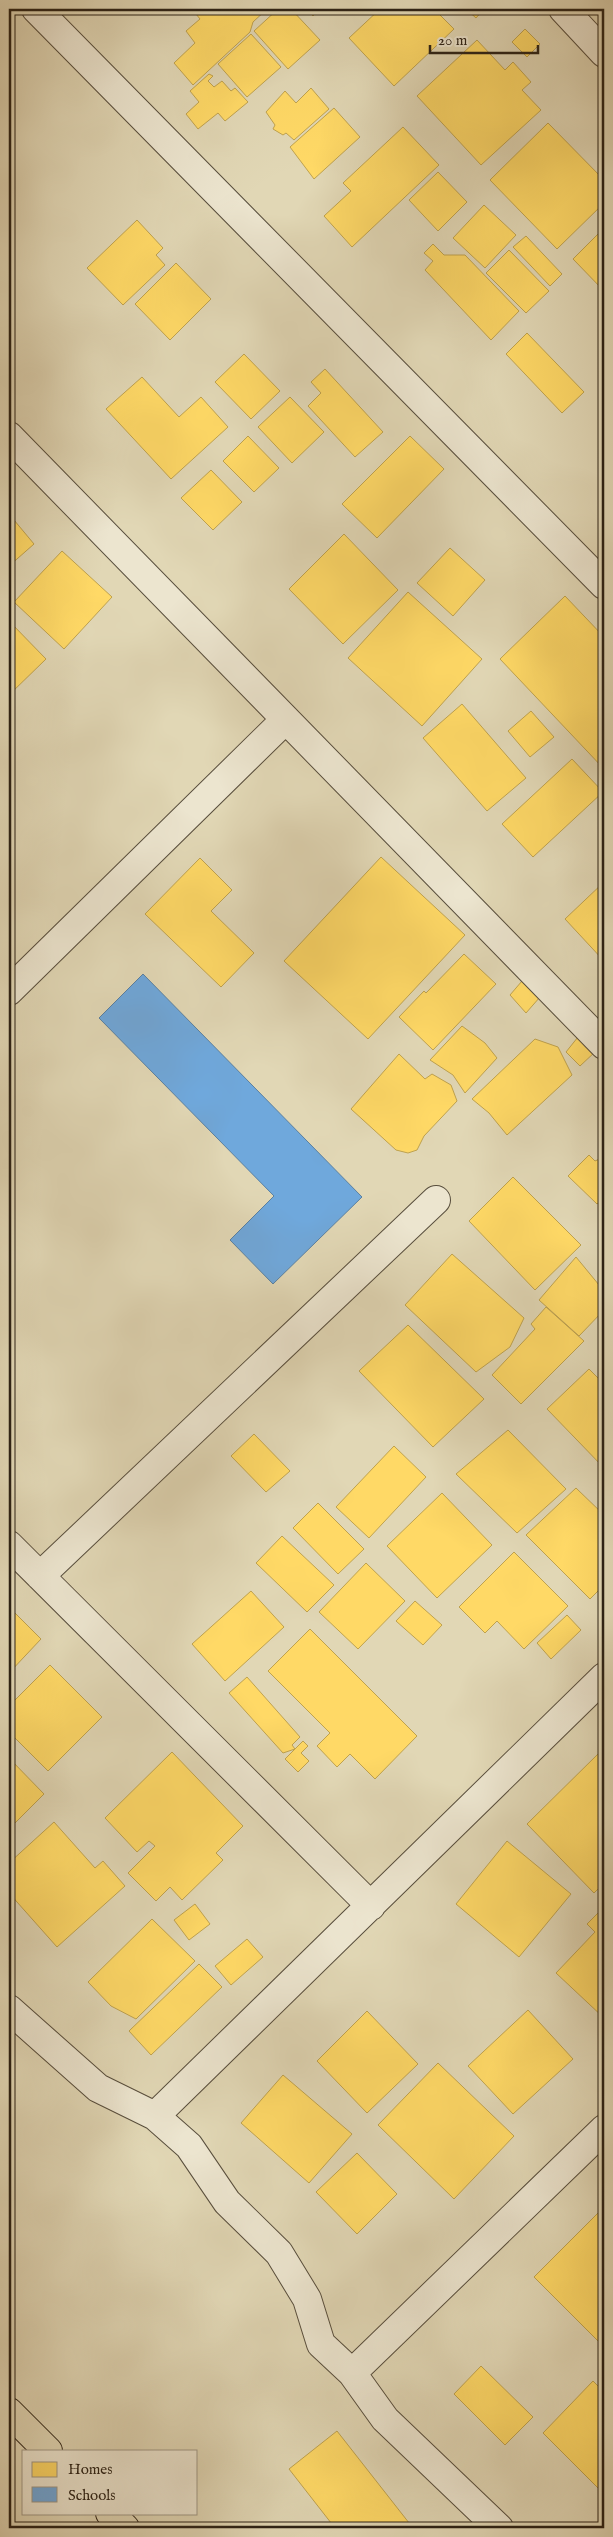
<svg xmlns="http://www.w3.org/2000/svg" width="613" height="2537" viewBox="0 0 613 2537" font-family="'IM FELL English',serif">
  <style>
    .homes { fill: #ffd966; stroke: #bfa24e }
    .schools { fill: #6fa8dc; stroke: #5b80a0 }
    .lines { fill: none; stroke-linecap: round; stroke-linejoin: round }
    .minor-casing { stroke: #584e3d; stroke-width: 30 }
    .major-casing { stroke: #2b2115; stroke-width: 30 }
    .minor { stroke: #ece5cf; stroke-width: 28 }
    .major { stroke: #e1d7b5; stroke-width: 28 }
  </style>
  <rect width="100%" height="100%" fill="#e1d7b5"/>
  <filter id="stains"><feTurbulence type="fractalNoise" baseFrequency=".004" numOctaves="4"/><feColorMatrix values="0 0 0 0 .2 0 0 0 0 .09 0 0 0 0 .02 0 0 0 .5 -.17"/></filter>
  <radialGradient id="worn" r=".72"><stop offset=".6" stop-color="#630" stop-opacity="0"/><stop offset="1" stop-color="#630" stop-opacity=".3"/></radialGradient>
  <path class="homes" d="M192 9H267L253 22 250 32 193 85 174 63 195 43 186 31 200 19Z
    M278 9H291L320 40 288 69 254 31Z
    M306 9H320L313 16Z
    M380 9H434L454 29 394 86 349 38Z
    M466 9H484L476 18Z
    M525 29 540 44 527 57 512 42Z
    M251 34 281 67 247 97 218 64Z
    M477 40 505 70 513 62 531 82 522 90 541 110 481 165 417 96Z
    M209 74 213 76 208 81 214 87 222 81 231 91 235 88 248 102 225 121 218 113 198 129 186 114 199 102 190 91Z
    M311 88 329 109 294 140 286 133 283 135 273 129 275 125 266 112 285 91 296 103Z
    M334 108 360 137 314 179 290 147Z
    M548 123 604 180V203L557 249 490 180Z
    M403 127 439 165 352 247 324 216 351 191 343 183Z
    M438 172 467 202 438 231 409 200Z
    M484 205 516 235 485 268 453 238Z
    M137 220 163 248 156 255 165 265 123 305 87 268Z
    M604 228V291L573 259Z
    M526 236 562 274 550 286 513 247Z
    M433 244 444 255H465L519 311 491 340 425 270 433 261 424 253Z
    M509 250 549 291 526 313 486 273Z
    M176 263 211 299 170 340 135 304Z
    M527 333 584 392 562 413 506 354Z
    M244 354 280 391 251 419 215 382Z
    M325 369 383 432 355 457 308 406 321 393 311 382Z
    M142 377 179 417 201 397 228 427 171 479 106 409Z
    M290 397 324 432 292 463 258 427Z
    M248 436 279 468 254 492 223 461Z
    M410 436 444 469 377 538 342 504Z
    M211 470 242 502 213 530 181 498Z
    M9 514 34 544 9 566Z
    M344 534 398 590 343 644 289 589Z
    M450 548 485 580 453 616 417 583Z
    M62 551 112 597 64 649 14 602Z
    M408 592 482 659 422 726 348 658Z
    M565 596 604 637V769L500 659Z
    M9 621 46 659 9 695Z
    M462 704 526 778 487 811 423 738Z
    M531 711 554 737 530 757 508 731Z
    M572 759 603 792 533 857 502 824Z
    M381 857 465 935 368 1039 284 961Z
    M200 858 232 890 211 911 254 953 221 987 145 914Z
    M604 882V961L565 919Z
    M464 954 496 984 433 1050 399 1017 424 991 426 993Z
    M522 981 540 997 526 1013 510 995Z
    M462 1026 485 1043 497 1058 465 1093 453 1075 430 1060Z
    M578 1037 596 1051 580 1066 566 1052Z
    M535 1039 558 1047 572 1075 507 1135 489 1113 472 1099Z
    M399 1054 425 1079 432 1074 451 1085 457 1101 424 1136 417 1150 408 1153 396 1150 351 1109Z
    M589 1155 595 1161 604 1157V1198L597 1204 568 1176Z
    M513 1177 581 1245 535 1290 469 1221Z
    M452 1254 524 1318 510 1347 476 1372 405 1305Z
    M576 1257 604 1291V1310L579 1336 539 1300Z
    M546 1307 584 1341 521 1404 492 1375 535 1329 531 1324Z
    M408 1325 484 1399 433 1447 359 1371Z
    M604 1343V1355L598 1349Z
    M589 1369 604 1384V1468L547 1409Z
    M508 1430 566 1489 517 1533 456 1474Z
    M254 1434 290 1471 266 1492 231 1456Z
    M394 1446 426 1477 369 1538 336 1507Z
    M576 1488 604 1515V1585L590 1599 526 1535Z
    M442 1493 492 1545 437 1598 387 1546Z
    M318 1503 364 1549 338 1574 293 1528Z
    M282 1536 334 1585 307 1612 256 1563Z
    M514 1552 568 1606 524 1649 497 1621 485 1633 459 1607Z
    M366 1563 405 1601 358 1649 319 1612Z
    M251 1591 284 1627 225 1681 192 1644Z
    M415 1601 442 1625 423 1645 396 1621Z
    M9 1607 41 1639 9 1673Z
    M567 1615 581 1630 551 1659 537 1643Z
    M310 1629 417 1736 375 1779 350 1754 337 1767 317 1746 330 1733 268 1671Z
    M50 1665 102 1717 48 1771 9 1732V1706Z
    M247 1677 300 1737 292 1745 295 1749 283 1753 229 1693Z
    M303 1741 308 1746 301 1753 309 1761 298 1772 285 1759Z
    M172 1752 243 1826 216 1853 223 1860 182 1900 170 1887 156 1901 128 1873 155 1846 149 1841 137 1852 105 1818Z
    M599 1753 604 1758V1883L594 1893 527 1824Z
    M9 1758 44 1794 9 1829Z
    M54 1822 95 1868 103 1861 125 1886 57 1947 9 1893V1863Z
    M507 1841 571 1894 519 1957 456 1904Z
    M195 1904 210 1924 189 1940 174 1920Z
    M604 1907V2018L556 1973 595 1932 587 1924Z
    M152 1919 195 1961 136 2019 111 2006 88 1982Z
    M247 1939 263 1957 231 1985 215 1966Z
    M199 1964 222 1987 151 2055 129 2031Z
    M528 2010 573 2059 513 2114 468 2066Z
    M367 2011 418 2064 367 2113 317 2061Z
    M438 2063 514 2136 454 2199 378 2125Z
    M283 2075 352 2134 309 2183 241 2123Z
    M357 2153 397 2194 357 2234 316 2192Z
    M601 2210 604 2213V2347L534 2277Z
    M481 2366 533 2417 505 2445 454 2394Z
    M593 2381 604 2392V2494L543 2433Z
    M337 2431 413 2528H335L289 2469Z"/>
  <path class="schools" d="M143 974 362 1197 273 1284 230 1240 274 1196 99 1018Z"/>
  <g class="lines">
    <defs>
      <path id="minor" d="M36 9 604 585
        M563 9 604 53
        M9 436 604 1045
        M9 991 285 720
        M9 1545 371 1906
        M40 1576 436 1200
        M9 2009 98 2088 155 2116 189 2146 227 2202 279 2253 307 2299 321 2344 352 2373 385 2419 499 2528
        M155 2116 604 1677
        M352 2373 604 2129"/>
      <path id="major" d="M9 2412 48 2451
        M110 2513 125 2528"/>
    </defs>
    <use href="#minor" class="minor-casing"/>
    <use href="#major" class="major-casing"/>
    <use href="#minor" class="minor"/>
    <use href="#major" class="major"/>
  </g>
  <rect width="613" height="2537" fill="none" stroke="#e1d7b5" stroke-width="30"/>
  <rect x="10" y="10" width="593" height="2517" fill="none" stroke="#2b2115" stroke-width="2.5"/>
  <rect x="15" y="15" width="583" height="2507" fill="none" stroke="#2b2115"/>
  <rect x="22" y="2450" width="175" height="65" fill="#ece5cf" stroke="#9f9785"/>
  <rect x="32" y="2462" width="25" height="15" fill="#ffd966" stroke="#9f9785"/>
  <text x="68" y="2474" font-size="15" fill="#2b2115">Homes</text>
  <rect x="32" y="2487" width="25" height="15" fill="#6fa8dc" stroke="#9f9785"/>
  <text x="68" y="2500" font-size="15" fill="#2b2115">Schools</text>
  <path d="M430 45v8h108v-8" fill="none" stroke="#2b2115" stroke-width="2.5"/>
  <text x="438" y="45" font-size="15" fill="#2b2115" stroke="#ece5cf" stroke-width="4" paint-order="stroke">20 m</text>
  <rect width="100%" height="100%" filter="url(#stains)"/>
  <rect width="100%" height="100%" fill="url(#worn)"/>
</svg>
